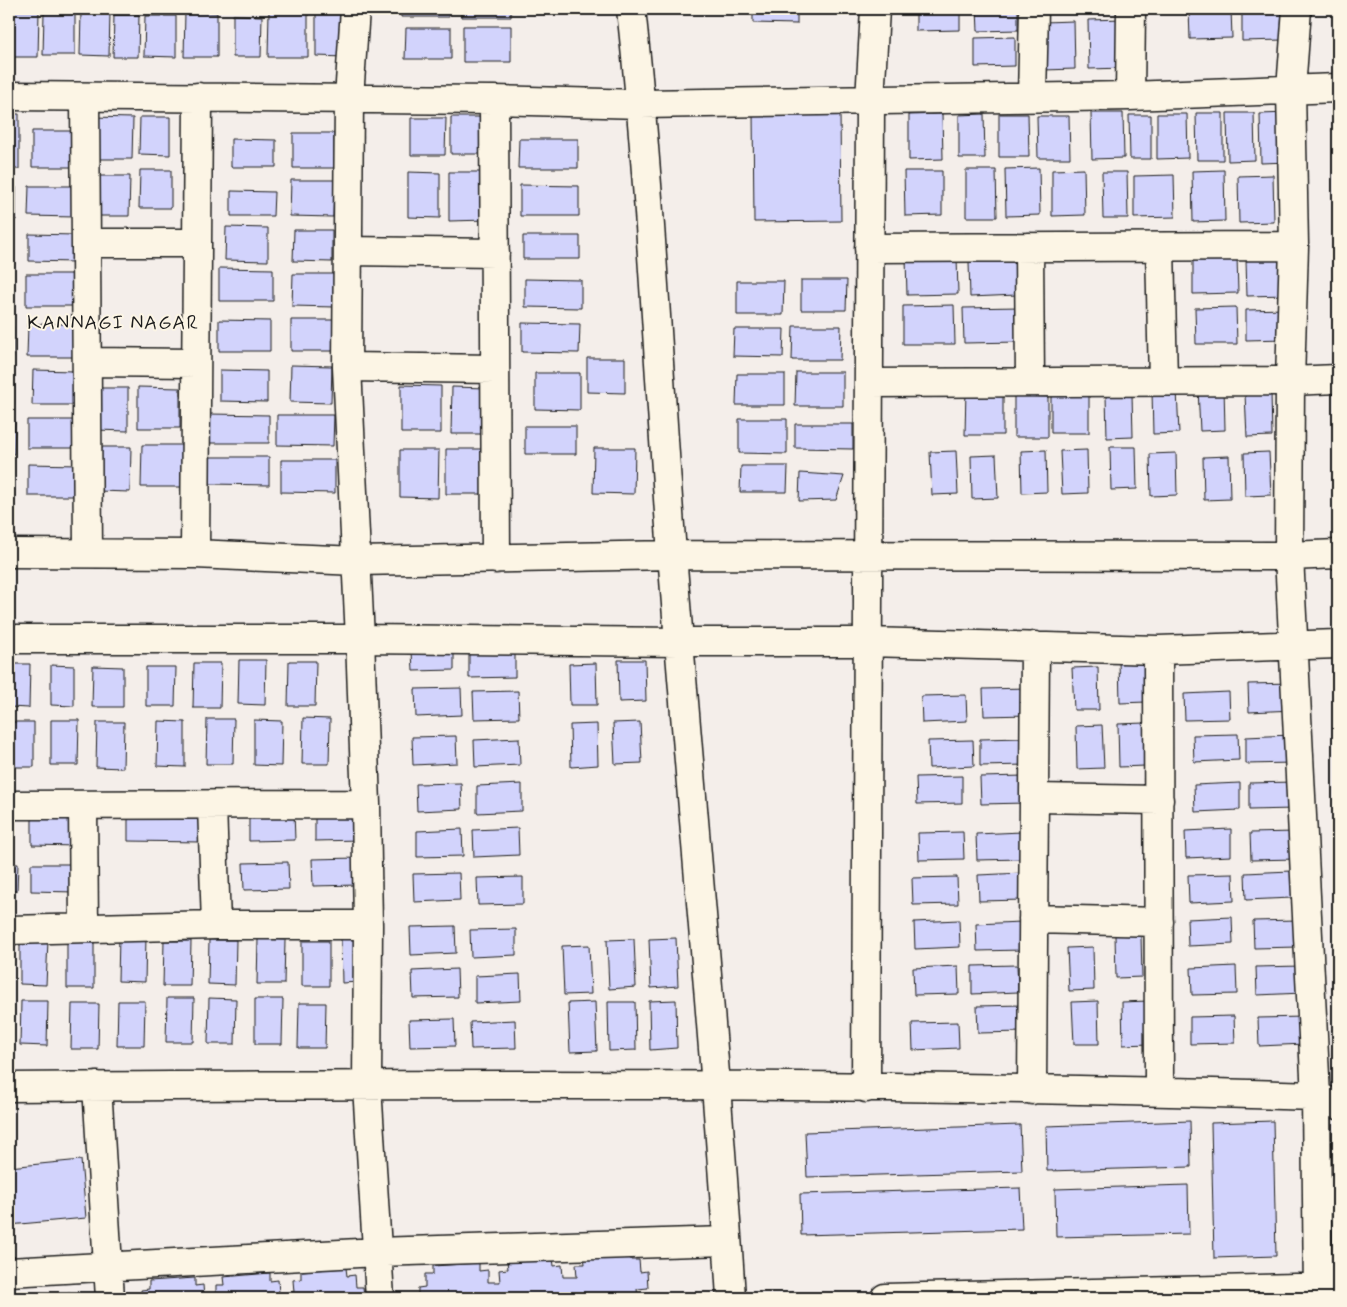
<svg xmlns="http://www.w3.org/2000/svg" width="1347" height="1307" viewBox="0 0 1347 1307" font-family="Mynerve,sans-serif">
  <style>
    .building { fill: #d2d3fc; stroke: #1c1c1c }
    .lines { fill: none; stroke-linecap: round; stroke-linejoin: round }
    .minor-casing { stroke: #1c1c1c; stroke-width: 31 }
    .minor { stroke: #fcf5e5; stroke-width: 28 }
    .labels { text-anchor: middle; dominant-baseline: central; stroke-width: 4; stroke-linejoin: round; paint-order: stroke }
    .neighbourhood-label { font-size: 20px; letter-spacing: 1px; fill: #1c1c1c; stroke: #fcf5e5 }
  </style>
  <rect width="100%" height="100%" fill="#f4eeea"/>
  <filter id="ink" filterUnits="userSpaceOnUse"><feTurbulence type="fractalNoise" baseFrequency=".02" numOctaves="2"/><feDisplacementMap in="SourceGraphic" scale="10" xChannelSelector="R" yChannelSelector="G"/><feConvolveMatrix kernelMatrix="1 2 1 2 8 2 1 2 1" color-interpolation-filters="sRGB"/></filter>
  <g filter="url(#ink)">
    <path class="building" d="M401 9H449V17H401Z
      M461 9H511V17H461Z
      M753 9H797V24L753 23Z
      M916 9H960V30L916 31Z
      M977 9H1018V30L978 31Z
      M1092 9H1124V11L1092 12Z
      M1189 9H1231L1232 38 1190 39Z
      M1242 9H1283V40L1242 41Z
      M9 11H39L38 57H9Z
      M269 11 308 12V57H268Z
      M81 12H110L109 56 80 55Z
      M185 12 217 13V57H184Z
      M44 13H75V55H43Z
      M316 13H346L345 57 316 56Z
      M114 15H139L138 57H113Z
      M233 15 262 16 261 57H233Z
      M145 16H176V57L144 56Z
      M1123 19 1124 68 1089 69 1088 20Z
      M1074 21 1075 69 1044 70V22Z
      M463 26H511V62H463Z
      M406 28H451V59H405Z
      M1015 37V66L975 67V38Z
      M753 111H840L841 221 754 222Z
      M1091 113H1123L1124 158 1092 159Z
      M1196 113H1223V160H1197Z
      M1227 113H1254L1255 160 1228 161Z
      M1288 113 1289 162 1261 163 1260 114Z
      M9 114H19V169H9Z
      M942 114 943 159 909 160V115Z
      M984 114 985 158H959V115Z
      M999 114H1028L1029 157H999Z
      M1157 114H1187L1188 158 1157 159Z
      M1129 115H1151V159H1130Z
      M1037 116H1069L1070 158H1038Z
      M92 117 133 118 132 159H91Z
      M140 117H170V155L139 154Z
      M451 117H489L488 154H451Z
      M411 118H446L445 155H411Z
      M32 131H77V167H32Z
      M293 133H334V168H293Z
      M231 139 276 140V167H231Z
      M519 139H578V168H518Z
      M1039 168 1040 215 1006 216 1005 169Z
      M1084 169 1085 215 1052 216V170Z
      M140 170H171V208H139Z
      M966 170H996L997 217H966Z
      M1224 170 1225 221 1193 222 1192 171Z
      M904 171H942V215L905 216Z
      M408 172 440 173V218L408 217Z
      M449 172H487V220L449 221Z
      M1102 172H1127L1128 218H1103Z
      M1174 175 1175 217 1134 218V176Z
      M1273 175 1274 222 1239 223 1238 176Z
      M98 176H130L129 216H98Z
      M291 180H334L333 217 290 216Z
      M520 185 579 186V216H520Z
      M29 186H75V217L28 216Z
      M9 187H16V220H9Z
      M231 191 274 192 273 216H231Z
      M226 227 268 228V261L225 260Z
      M294 230H332V262L293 261Z
      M29 234 76 235 75 262 29 261Z
      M9 236H14V264L9 263Z
      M523 236H580V259H523Z
      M957 257 958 294 907 295 906 258Z
      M1237 257 1238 293 1193 294V258Z
      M1246 260H1286L1287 295 1247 296Z
      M1016 261 1017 295 970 297 969 262Z
      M219 268 273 269V301H219Z
      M26 274H76V306H26Z
      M293 274H335V307L292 306Z
      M525 279 581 280V308L525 307Z
      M801 280H847L846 310H801Z
      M737 281H784L783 315H737Z
      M9 289H14L13 310H9Z
      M954 305 955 344H903V306Z
      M1020 307V342L964 343 963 308Z
      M1236 307 1237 344H1196L1195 308Z
      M1285 309V339L1246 340V310Z
      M219 320 270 321V351H219Z
      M291 320H333V351H291Z
      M522 323 580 324 579 353 522 352Z
      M28 324H80L79 357H27Z
      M9 326H13V358H9Z
      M793 326H841L840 360H792Z
      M734 329H784L783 357 733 356Z
      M587 358H625V393L587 392Z
      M291 365 332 366 331 403 290 402Z
      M33 370 74 371 73 405H32Z
      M220 370 267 371V402L220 401Z
      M796 372H843V406H795Z
      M535 373H580V410L535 409Z
      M737 374H785V405H736Z
      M9 379H14V405H9Z
      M401 385 441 386V433H401Z
      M138 387 180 388V428H138Z
      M452 387 486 388 485 434H451Z
      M1224 387 1225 430 1200 431 1198 388Z
      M97 388H128V431L96 430Z
      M966 389H1003V435H965Z
      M1177 390 1179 433 1153 434 1152 391Z
      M1051 392H1089V433H1051Z
      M1271 393 1272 436 1247 437 1245 394Z
      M1132 394 1133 437 1107 438 1106 395Z
      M1014 396 1048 397V437H1014Z
      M209 414 269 415V443H208Z
      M277 415H334L333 446 277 445Z
      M739 419H787V454L739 453Z
      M27 420H78V448H27Z
      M9 421H15L14 454H9Z
      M795 424H853V449L795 448Z
      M525 426H576V454H525Z
      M142 445H182V487H141Z
      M99 447H131L130 492 98 491Z
      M1110 447H1136L1137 489 1111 490Z
      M594 448H635L634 494 593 493Z
      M446 449H485V494H446Z
      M400 450H439L438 498 400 497Z
      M1046 450 1047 492 1022 493 1021 451Z
      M1087 450 1088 493 1062 494 1060 451Z
      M956 451 958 494 932 495 930 452Z
      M1269 452 1271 495 1245 496 1244 453Z
      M1176 453 1177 495 1151 496 1150 454Z
      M996 455 998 498 972 499 971 456Z
      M1229 456 1230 499 1204 500 1203 457Z
      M210 457H269V485L210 484Z
      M281 460H335V493L281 492Z
      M28 464 78 465 77 496H28Z
      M741 466H788L787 492H740Z
      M9 467H12L11 500H9Z
      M800 473 844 476 836 500 799 501Z
      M454 649V670L413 671 412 651Z
      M515 650V677L469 678V652Z
      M1145 659 1146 702 1120 703 1119 660Z
      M239 660H266L265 705 238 704Z
      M618 660H645L646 701 619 702Z
      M289 661H316L315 706H288Z
      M194 663H221L220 708H193Z
      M596 663 597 705H570L569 664Z
      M9 664H30L29 708 9 707Z
      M51 665 74 666V706L51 705Z
      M93 666 123 667V707H92Z
      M146 667H176L175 706H146Z
      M1098 667 1099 710H1074L1072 668Z
      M1293 683 1294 710 1249 712 1248 684Z
      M461 688 462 715 416 717 415 689Z
      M1028 688 1029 715 984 716 983 689Z
      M518 691 519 718 474 719 473 692Z
      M1229 692 1230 719 1185 720 1184 694Z
      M966 695 967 721 922 723 921 696Z
      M303 718 330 719 329 764H302Z
      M207 719H234L233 764H206Z
      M51 720H79L78 765H51Z
      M254 720 282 721 281 766 254 765Z
      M158 721 185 722V767L157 766Z
      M9 722H34V767H9Z
      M97 722H124L123 768 96 767Z
      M640 722 642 763 615 764 613 723Z
      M1144 723 1145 766 1119 767 1118 724Z
      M597 724 598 765 571 767 570 725Z
      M1102 725 1104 768 1077 769 1076 726Z
      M1238 734 1239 760 1194 762 1193 735Z
      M1291 735 1292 763 1246 764V737Z
      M456 736 457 763 413 765 412 737Z
      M519 738 520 765 475 767 474 740Z
      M1025 738 1026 765 980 766V739Z
      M973 740 974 766 929 768 928 741Z
      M962 776V803L917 804 916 777Z
      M1025 776 1026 803 981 804 980 777Z
      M1294 782 1295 809 1249 810V783Z
      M461 783 462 809 417 811 416 784Z
      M1240 783V810L1195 812 1194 785Z
      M522 784V811L477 813V786Z
      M128 811 202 812 201 842 128 841Z
      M294 812 295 840 249 841V814Z
      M359 813 360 840 315 841V814Z
      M32 817 77 818 76 846 32 845Z
      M9 820 13 821V848H9Z
      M518 828 519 855 474 857 473 830Z
      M462 829 463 856 417 857V831Z
      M1231 829V856L1186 858 1185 831Z
      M963 832 964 859 919 860 918 833Z
      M1022 832V859L977 860 976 834Z
      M1295 832 1296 859 1251 860 1250 833Z
      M357 858 358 885 313 886 312 859Z
      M288 862 289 889 244 890 243 863Z
      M9 864H18L17 891H9Z
      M31 864H76L75 892 31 891Z
      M1291 871 1292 898 1246 900 1245 873Z
      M459 873 460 900 414 902 413 874Z
      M1023 873 1024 900 979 901 978 875Z
      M1233 874 1234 901 1189 903 1188 875Z
      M523 877V904L478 905 477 878Z
      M957 877 958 904 913 905 912 878Z
      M1232 917 1233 944 1188 946 1187 919Z
      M959 920 960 947 915 949 914 922Z
      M1298 920 1299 947 1254 948 1253 921Z
      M1021 922 1022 950 977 951 976 924Z
      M455 926 456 953 411 955 410 927Z
      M516 929V955L471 957 470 930Z
      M1115 935H1141L1142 977 1116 978Z
      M119 936H146L145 982 118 981Z
      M358 937 359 982 342 983 341 938Z
      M676 938 678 986 651 988 649 939Z
      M20 939 48 940 46 985 20 984Z
      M258 939 285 940 284 984H257Z
      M634 939 636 987 609 989 607 940Z
      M209 940H236L235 985 208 984Z
      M164 941H191L190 986H163Z
      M302 941H329V986H302Z
      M67 942 94 943V988H67Z
      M589 945 591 994 564 995 562 946Z
      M1093 947 1094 990 1069 991 1067 948Z
      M1017 965 1018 992 972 994V966Z
      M958 966 959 994 914 995 913 968Z
      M1236 966 1237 994 1192 995 1191 968Z
      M1302 966 1303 993 1257 995 1256 967Z
      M457 969 458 997 413 998 412 971Z
      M520 974 521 1001 475 1003V976Z
      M167 998H194L193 1042H166Z
      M209 998 236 999 235 1044H208Z
      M255 999H283L282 1044H255Z
      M676 1000 677 1048 650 1050 649 1001Z
      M21 1001H48L47 1046 20 1045Z
      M118 1001H145L144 1046H117Z
      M1098 1001 1099 1044H1074L1072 1002Z
      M1148 1001 1149 1044 1123 1045 1122 1002Z
      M595 1002 597 1051 570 1052 568 1003Z
      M608 1002H635L636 1050 609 1051Z
      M299 1003H326L325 1048H298Z
      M72 1004H99L98 1049H71Z
      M1022 1005 1023 1032 978 1033 977 1006Z
      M1234 1016 1235 1043 1190 1044V1017Z
      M1304 1017 1305 1044 1259 1046 1258 1018Z
      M454 1019 455 1046 410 1047 409 1020Z
      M515 1020 516 1048 471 1049 470 1022Z
      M958 1022 959 1048 913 1050 912 1023Z
      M1190 1121 1191 1167 1047 1171 1046 1126Z
      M1273 1121 1276 1256 1214 1258 1211 1123Z
      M1020 1125 1022 1171 807 1177 805 1132Z
      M81 1160 86 1218 9 1225V1167Z
      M1188 1185 1189 1234 1056 1237 1055 1189Z
      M1020 1188 1022 1229 801 1235 800 1194Z
      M630 1253 631 1260H639L640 1272 647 1271 648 1288 637 1289 638 1298H584V1293L560 1294 561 1298H418V1288L425 1287V1274H433V1266L479 1263V1271L488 1270V1282H500L499 1270 508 1269 507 1261 553 1258 554 1266 562 1265 563 1277H577L576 1264H585L584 1256Z
      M346 1268 347 1276 355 1275 356 1287H363L364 1298H142L141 1290 149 1289V1281L195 1278V1286L203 1285 204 1298 216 1297V1285H224L223 1277 270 1273V1281L278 1280 279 1293 294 1292 293 1280 301 1279V1271Z
      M73 1293V1298H27V1296Z"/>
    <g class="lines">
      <defs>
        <path id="minor" d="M355 9 349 98 347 367 360 639 366 804 368 925 367 1086 380 1298
          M631 9C651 190 658 372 672 553 691 802 716 1049 731 1298
          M1297 9 1291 89 1294 246 1290 381 1289 556 1316 1096 1318 1298
          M9 96 494 100 641 104 1130 96 1338 88
          M1130 96 1131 9
          M85 97 88 553
          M1032 97 1034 9
          M494 100 496 559
          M86 243H197
          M1029 247 1030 382
          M1160 247 1163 381
          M869 248 1294 246
          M348 251 495 253
          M87 362 196 363
          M347 367 495 369
          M869 383 1290 381 1338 379
          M9 553 195 554 357 561 672 555 1289 556 1338 554
          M195 554 198 97
          M9 639H360L680 642H868L1158 650 1338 644
          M1158 650 1159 1091
          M1034 798 1159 800
          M9 805 366 804
          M83 805 84 928
          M212 805 216 925
          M1033 919 1159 922
          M9 930 216 925H368
          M97 1086 110 1298
          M9 1087C444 1084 880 1082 1316 1096L1338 1105
          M866 1088 870 101 875 9
          M1032 1090 1035 646
          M9 1272 377 1252 727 1241
          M885 1298 1338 1287"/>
      </defs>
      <use href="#minor" class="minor-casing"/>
      <use href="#minor" class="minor"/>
    </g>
  </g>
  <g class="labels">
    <g class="neighbourhood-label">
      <text x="113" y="323">KANNAGI NAGAR</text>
    </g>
  </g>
  <rect width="1347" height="1307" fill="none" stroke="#fcf5e5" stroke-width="30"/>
  <rect x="15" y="15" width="1317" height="1277" fill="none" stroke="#1c1c1c" stroke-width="2" filter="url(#ink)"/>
</svg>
